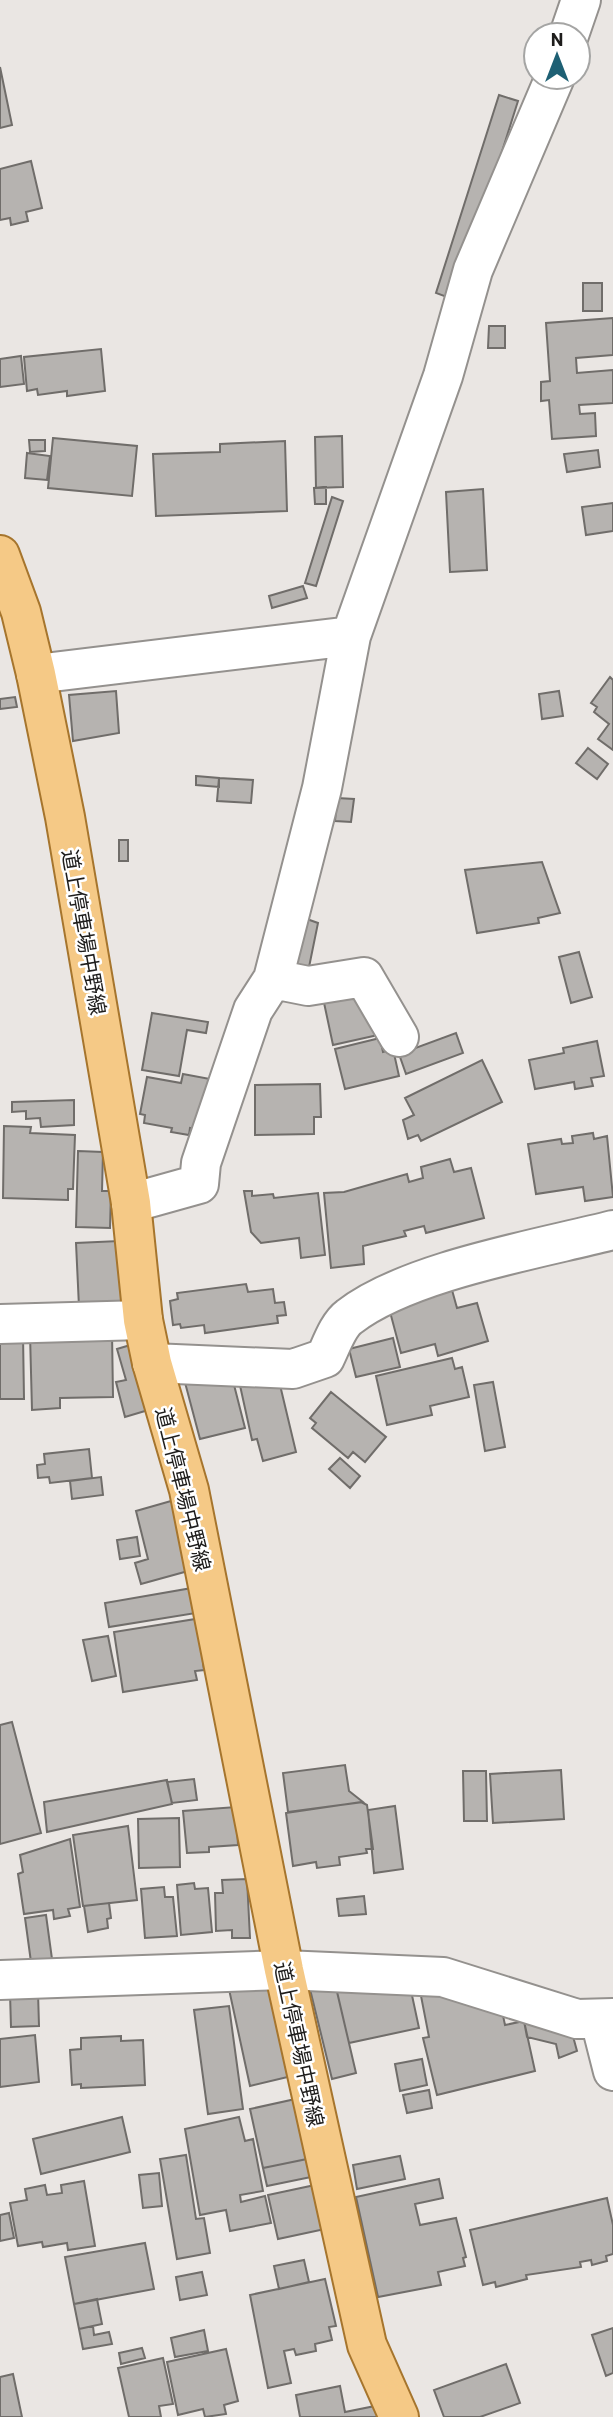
<svg xmlns="http://www.w3.org/2000/svg" width="613" height="2417" viewBox="0 0 613 2417" font-family="Barlow,'Noto Sans JP',sans-serif">
  <style>
    .building { fill: #b6b3b0; stroke: #706d6a; stroke-width: 2 }
    .lines { fill: none; stroke-linecap: round; stroke-linejoin: round }
    .minor-casing { stroke: #94918e; stroke-width: 42 }
    .major-casing { stroke: #a6752d; stroke-width: 42 }
    .minor { stroke: #fff; stroke-width: 38 }
    .major { stroke: #f5c986; stroke-width: 38 }
    .labels { text-anchor: middle; dominant-baseline: central; stroke-width: 5; stroke-linejoin: round; paint-order: stroke }
    .street-label { font-size: 21px; fill: #1e1d1c; stroke: #fff }
  </style>
  <rect width="100%" height="100%" fill="#eae6e3"/>
  <path class="building" d="M0 67 12 125 0 128Z
    M499 95 518 101 455 300 436 293Z
    M31 161 42 208 26 212 28 221 11 225 10 218 0 220V169Z
    M583 283H602V311H583Z
    M613 318V355L576 358 577 373 613 370V403L579 405 580 414 595 413 596 436 552 439 549 400 541 401V382L550 381 546 323Z
    M489 326H505V348H488Z
    M101 349 105 391 67 396V391L38 395 37 389 27 391 24 357Z
    M21 356 24 384 0 387V359Z
    M342 436 343 487 316 488 315 437Z
    M53 438 137 446 132 496 48 488Z
    M29 440H45V451L30 452Z
    M285 441 287 511 156 516 153 454 220 452V444Z
    M598 450 600 467 567 472 564 454Z
    M27 453 50 456 47 480 25 478Z
    M326 487V504H315L314 488Z
    M483 489 487 570 450 572 446 492Z
    M332 497 343 501 316 586 305 583Z
    M613 503V531L586 535 582 507Z
    M303 586 307 598 272 608 269 596Z
    M610 677 613 680V750L598 739 609 724 594 712 597 707 591 703Z
    M116 691 119 733 73 741 69 695Z
    M559 691 563 716 542 719 539 694Z
    M15 697 17 707 0 709V699Z
    M588 748 608 764 597 779 576 763Z
    M196 776 219 778V787L196 785Z
    M219 778 253 780 251 803 217 801Z
    M337 798 354 799 351 822 335 821Z
    M119 840H128V861H119Z
    M542 862 560 913 538 918 539 923 477 933 465 870Z
    M304 918 318 923 308 972 293 969Z
    M579 952 592 997 571 1003 559 957Z
    M368 988 378 1035 333 1045 323 998Z
    M152 1013 208 1022 206 1033 187 1030 179 1076 142 1070Z
    M456 1033 463 1053 406 1074 399 1054Z
    M380 1038 383 1052 393 1049 399 1076 345 1089 335 1049Z
    M597 1041 604 1076 591 1078 593 1086 575 1089 574 1082 535 1089 529 1060 564 1053 563 1048Z
    M482 1060 502 1102 421 1141 418 1135 408 1139 403 1120 414 1115 405 1098Z
    M183 1074 210 1079 201 1130 190 1128 189 1135 171 1132 172 1128 144 1123 145 1115 140 1114 147 1077 181 1083Z
    M320 1084 321 1117H314V1134L255 1135V1085Z
    M74 1100V1125L41 1127 40 1118 26 1119V1111L12 1112V1102Z
    M4 1126 31 1127 30 1133 75 1135 73 1189H68V1200L3 1198Z
    M593 1133 594 1139 607 1136 613 1197 585 1201 583 1187 536 1194 528 1144 561 1139 562 1144 573 1143 572 1136Z
    M78 1151 103 1152 102 1191H111L110 1228 76 1227Z
    M450 1159 454 1172 471 1168 484 1218 426 1233 424 1226 404 1231 406 1236 363 1246 364 1264 331 1268 324 1193 344 1192 407 1174 409 1182 423 1178 421 1167Z
    M244 1191H252V1196L273 1194 274 1198 318 1193 325 1255 301 1258 299 1238 261 1243 251 1232Z
    M119 1241 122 1305 79 1307 76 1243Z
    M246 1284 248 1292 273 1289 275 1303 284 1302 286 1315 277 1316 278 1323 205 1333 204 1325 181 1328 180 1324 173 1325 170 1301 178 1299 177 1293Z
    M452 1290 457 1308 477 1303 488 1341 438 1356 435 1344 401 1353 389 1308Z
    M112 1332 113 1397 60 1398V1408L32 1410 30 1334Z
    M0 1335H23L24 1399H0Z
    M393 1338 400 1367 356 1377 349 1349Z
    M137 1343 155 1408 125 1417 116 1382 126 1380 117 1349Z
    M452 1358 455 1369 462 1367 469 1397 430 1406 432 1415 387 1425 376 1376Z
    M183 1375 233 1381 245 1428 200 1439Z
    M239 1381 280 1385 296 1452 263 1461 257 1439 252 1440Z
    M493 1382 505 1447 485 1451 474 1385Z
    M331 1392 386 1437 365 1462 353 1452 348 1458 312 1428 316 1423 310 1418Z
    M89 1449 92 1478 50 1483 49 1477 38 1478 37 1465 45 1464 44 1454Z
    M340 1458 360 1476 350 1488 329 1469Z
    M101 1477 103 1495 72 1499 70 1481Z
    M178 1499 199 1568 141 1584 135 1563 148 1559 136 1511Z
    M137 1537 140 1556 120 1559 117 1540Z
    M192 1588 196 1613 109 1627 105 1603Z
    M208 1617 215 1661 203 1662 204 1670 195 1671 197 1680 123 1692 114 1632Z
    M108 1636 116 1676 92 1681 83 1640Z
    M12 1722 41 1833 0 1844V1725Z
    M345 1765 349 1791 363 1802 288 1812 283 1773Z
    M561 1770 564 1819 493 1823 490 1774Z
    M463 1771H486L487 1821H464Z
    M194 1779 197 1800 172 1803 167 1782Z
    M167 1780 172 1804 47 1832 44 1802Z
    M361 1802 367 1805 373 1849H366L367 1853 339 1857 340 1865 317 1868 316 1862 293 1866 286 1813Z
    M395 1806 403 1869 374 1873 368 1810Z
    M236 1807 238 1845 209 1847V1852L187 1853 183 1811Z
    M179 1818 180 1867 139 1868 138 1819Z
    M128 1826 137 1900 83 1906 73 1835Z
    M70 1839 80 1907 68 1909 70 1916 54 1919 53 1910 24 1914 18 1874 23 1872 20 1855Z
    M247 1879 250 1938H232V1930L216 1931 215 1893H223L222 1880Z
    M194 1883 195 1889 208 1888 212 1932 181 1935 177 1885Z
    M164 1887 165 1897H173L177 1936 145 1938 141 1889Z
    M364 1896 366 1914 339 1916 337 1899Z
    M109 1903 111 1918 107 1919 108 1928 88 1932 84 1906Z
    M46 1915 52 1959 31 1962 25 1918Z
    M273 1979 296 2075 250 2086 227 1980Z
    M334 1979 356 2073 332 2079 309 1985Z
    M335 1983 410 1986 419 2028 349 2043Z
    M38 1992 39 2026 11 2027 10 1993Z
    M426 1992 501 2006 505 2025 524 2021 535 2071 437 2095 423 2038 429 2037 421 1996Z
    M229 2006 243 2109 208 2114 194 2010Z
    M524 2021 571 2029 577 2051 559 2058 556 2044 527 2037Z
    M35 2035 39 2082 0 2087V2039Z
    M121 2036V2041L143 2040 145 2085 81 2088V2084L72 2085 70 2050 81 2049V2038Z
    M422 2059 427 2085 400 2091 395 2064Z
    M429 2090 432 2108 407 2113 403 2095Z
    M300 2098 312 2158 263 2168 250 2109Z
    M122 2117 130 2152 41 2174 33 2139Z
    M239 2117 245 2141 253 2139 263 2191 240 2195 241 2202 265 2196 271 2223 230 2231 226 2210 200 2215 185 2129Z
    M186 2155 196 2219 204 2218 210 2253 177 2259 160 2159Z
    M400 2156 405 2179 357 2189 353 2165Z
    M312 2158 316 2176 267 2186 263 2168Z
    M159 2173 162 2206 143 2208 139 2175Z
    M439 2179 443 2198 415 2204 420 2225 456 2218 466 2257 463 2258 465 2266 438 2272 441 2285 378 2297 356 2197Z
    M84 2181 95 2246 68 2250 67 2243 43 2247 42 2242 18 2246 10 2203 27 2200 25 2189 45 2185 47 2195 62 2193 61 2185Z
    M315 2185 325 2229 278 2239 268 2195Z
    M607 2198 613 2225V2254L606 2256 607 2261 592 2265 591 2260 580 2262 581 2267 526 2275 527 2279 496 2287 495 2282 483 2285 470 2230Z
    M9 2213 14 2238 0 2241V2215Z
    M145 2243 154 2289 74 2304 65 2257Z
    M304 2260 309 2282 279 2289 274 2266Z
    M202 2272 207 2295 180 2300 176 2277Z
    M325 2279 336 2326 329 2327 332 2340 315 2344 316 2351 296 2355 294 2349 284 2351 291 2383 268 2388 250 2295Z
    M97 2299 102 2324 79 2329 74 2304Z
    M93 2326 94 2335 109 2332 112 2344 83 2349 79 2329Z
    M613 2328V2373L606 2376 592 2335Z
    M204 2330 208 2351 175 2357 171 2338Z
    M142 2348 145 2358 121 2364 119 2353Z
    M226 2349 238 2401 224 2405 226 2414 205 2417 203 2409 178 2415 167 2362Z
    M163 2358 173 2404 159 2406 161 2417H129L118 2368Z
    M506 2364 520 2403 480 2417H444L434 2390Z
    M13 2374 22 2417H0V2377Z
    M340 2386 345 2412 380 2405 382 2417H300L296 2395Z"/>
  <g class="lines">
    <defs>
      <path id="minor" d="M569 35 581 0
        M36 674 351 636
        M273 979 308 986 364 977 399 1037
        M131 1203 199 1184 201 1163 253 1010 273 979 322 788 351 636 443 376 473 270 555 77
        M0 1324 143 1320
        M152 1363 293 1369 325 1358C331 1346 338 1325 349 1317 408 1271 539 1249 613 1230
        M0 1980 284 1970 443 1977 577 2019 613 2018
        M600 2020 613 2071"/>
      <path id="major" d="M0 555 21 612 36 674 65 817 131 1203 143 1320 152 1363 189 1490 284 1970 367 2345 399 2417"/>
    </defs>
    <use href="#minor" class="minor-casing"/>
    <use href="#major" class="major-casing"/>
    <use href="#minor" class="minor"/>
    <use href="#major" class="major"/>
  </g>
  <g class="labels">
    <g class="street-label">
      <text transform="translate(85 932) rotate(80)">道上停車場中野線</text>
      <text transform="translate(184 1489) rotate(76)">道上停車場中野線</text>
      <text transform="translate(300 2044) rotate(78)">道上停車場中野線</text>
    </g>
  </g>
  <g transform="translate(557 56)"><circle r="33" fill="#ffffff" stroke="#a5a5a4" stroke-width="2"/>
  <path d="M0-5L12 26L0 18L-12 26Z" fill="#1e6074"/>
  <text y="-10" font-size="19" font-weight="bold" text-anchor="middle" fill="#1e1d1c">N</text>
  </g>
</svg>
